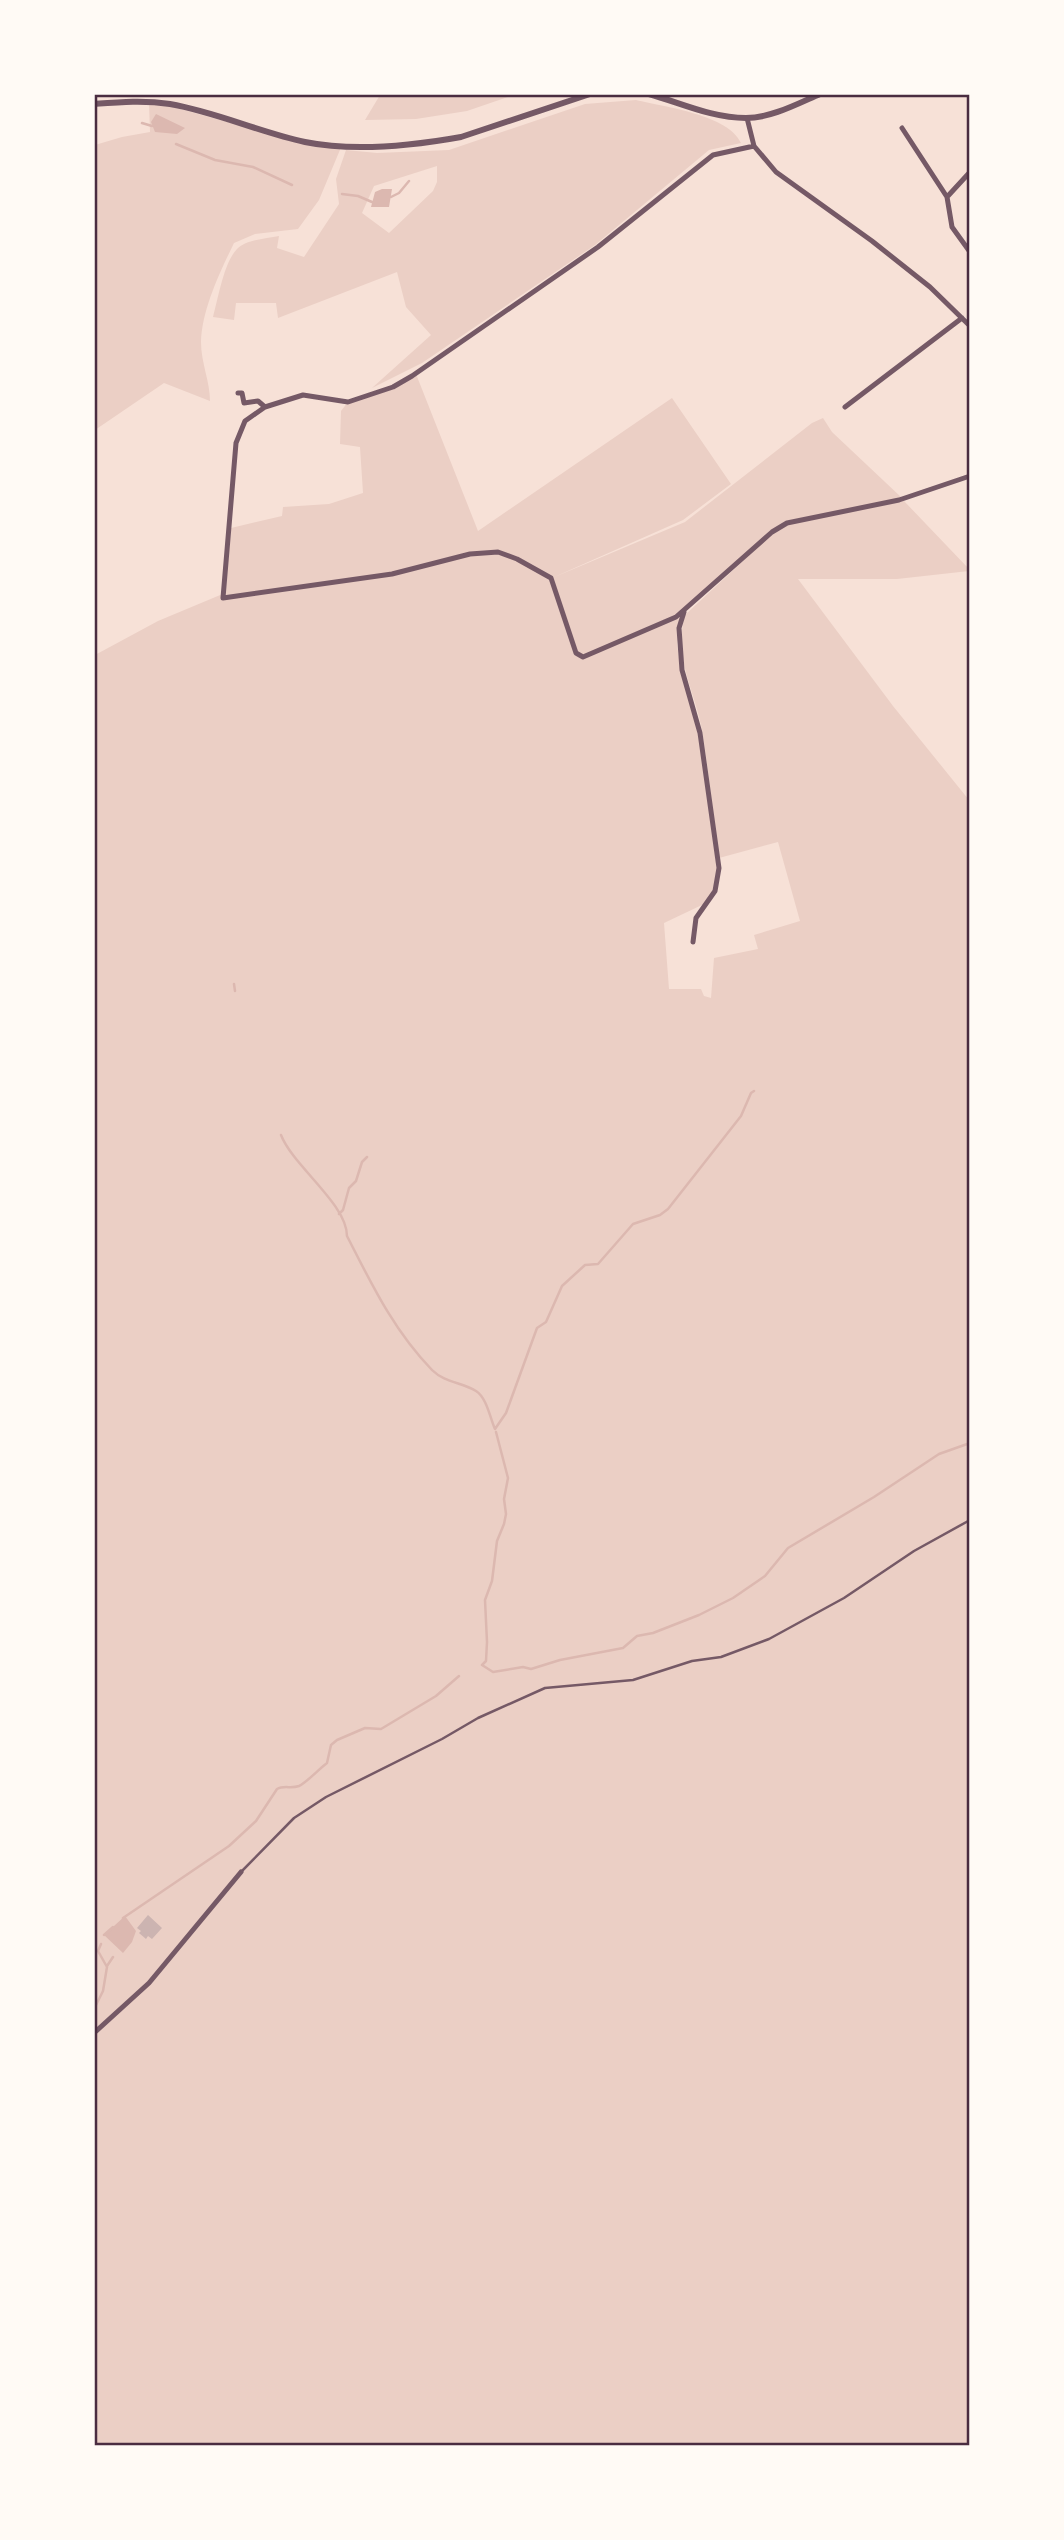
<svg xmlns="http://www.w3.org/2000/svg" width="1064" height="2540" viewBox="0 0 1064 2540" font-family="Manrope,sans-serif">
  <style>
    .green { fill: #ebcfc5; fill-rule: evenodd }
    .water { fill: #dcb8b0 }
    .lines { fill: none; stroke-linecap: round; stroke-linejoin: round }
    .stream { stroke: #dcb8b0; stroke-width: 2.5 }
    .building { fill: #ccb4b1 }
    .service { stroke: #755966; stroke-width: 2.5 }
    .minor { stroke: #755966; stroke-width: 5 }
    .tertiary { stroke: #755966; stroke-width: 6 }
    .neatline { fill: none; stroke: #4a2c40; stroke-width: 2.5 }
  </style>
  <rect width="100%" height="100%" fill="#f7e1d7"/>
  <path class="green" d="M380 95V94L514 95 467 111 416 119 365 120Z
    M636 100C665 107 729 115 741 143L709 150 595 245 422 363 372 388 431 335 406 307 397 272 278 318 276 303H236L234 320 213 317C218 299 224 262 237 249 247 239 266 239 279 236L277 248 304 257 339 204 336 179 346 150 377 153 449 150 585 104ZM437 166V182L433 191 389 233 362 213 374 186Z
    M149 103 169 106 308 144 342 145 319 200 298 229 255 234 234 243C220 272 202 309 201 342 201 363 210 381 210 401L164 383 95 430V145L122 137 150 132Z
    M416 374 478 531 672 398 731 484 683 520 552 578 685 522 812 423 823 418 832 432 902 498 786 521 681 616 677 644 681 674 695 718 702 757 717 869 713 890 704 904 664 923 669 989H701L704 996 711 998 714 958 758 949 754 935 800 921 778 842 719 858C713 816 709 772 702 730 695 691 673 657 685 615L773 533 788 524 904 501 969 569V571L897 579H798L893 706 969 800V2445L95 2446V655L158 621 225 593 231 528 282 516 283 507 329 504 363 493 360 447 340 444 341 411 348 402 364 398Z"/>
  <path class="water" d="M156 114 185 128 177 134 155 132 151 122Z
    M382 189H392L389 207H371L375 192Z
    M125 1916 136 1931 132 1942 123 1953 104 1935Z"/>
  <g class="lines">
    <path class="stream" d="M142 123 152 126
      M176 144 215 160 253 167 292 185
      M342 194 358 196 372 202
      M391 197 399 193 409 181
      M234 984 235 991
      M281 1135C293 1166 347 1204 347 1236 372 1285 394 1331 432 1370 445 1383 462 1382 476 1391 487 1398 490 1418 495 1429L506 1413 537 1328 546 1322 562 1286 585 1265 598 1264 633 1224 660 1215 668 1209 741 1116 751 1093 754 1091
      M339 1214 343 1210 349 1188 356 1181 362 1162 367 1157
      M496 1432 508 1478 504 1499 506 1514 504 1524 497 1541 492 1581 485 1600 487 1642 486 1661 482 1665 493 1672 523 1667 531 1669 560 1660 623 1648 637 1636 653 1633 699 1615 733 1598 765 1576 788 1548 874 1497 939 1454 970 1443
      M123 1918 229 1846 256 1821 277 1789C284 1785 291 1789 299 1786 306 1783 319 1769 327 1763L331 1745 337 1740 365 1728 381 1729 436 1696 459 1676
      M104 1935 113 1927
      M107 1966 113 1957
      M94 2009 103 1991 107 1967 98 1951 101 1944"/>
  </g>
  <path class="building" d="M148 1915 162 1928 152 1939 148 1936 146 1939 139 1933 141 1931 137 1928Z"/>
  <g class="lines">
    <path class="service" d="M241 1872 294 1818 326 1797 442 1739 478 1718 545 1688 633 1680 692 1661 721 1657 769 1639 844 1598 914 1551 970 1520"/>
    <path class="minor" d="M747 118 754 146 776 172 872 241 930 287 970 326
      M902 128 947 197
      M754 146 713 155 598 247 412 376 393 387 348 402 303 395 265 407 245 421 236 443 223 598 392 574 470 554 498 552 517 559 551 578 576 653 583 657 676 617 772 532 787 523 899 500 970 476
      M970 172 947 197 952 227 970 252
      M238 393H242L244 403 258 401 265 407
      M845 407 962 318
      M684 612 679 628 682 670 700 733 719 868 715 891 696 918 693 942
      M94 2033 149 1983 241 1872"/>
    <path class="tertiary" d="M649 94C681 103 712 118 746 118 771 118 797 104 820 94
      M94 104C120 102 144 100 170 104 216 112 259 132 305 142 354 152 411 146 461 137L590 94"/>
  </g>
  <rect width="1064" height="2540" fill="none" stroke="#fffaf5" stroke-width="192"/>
  <rect x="96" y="96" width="872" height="2348" class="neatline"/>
</svg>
